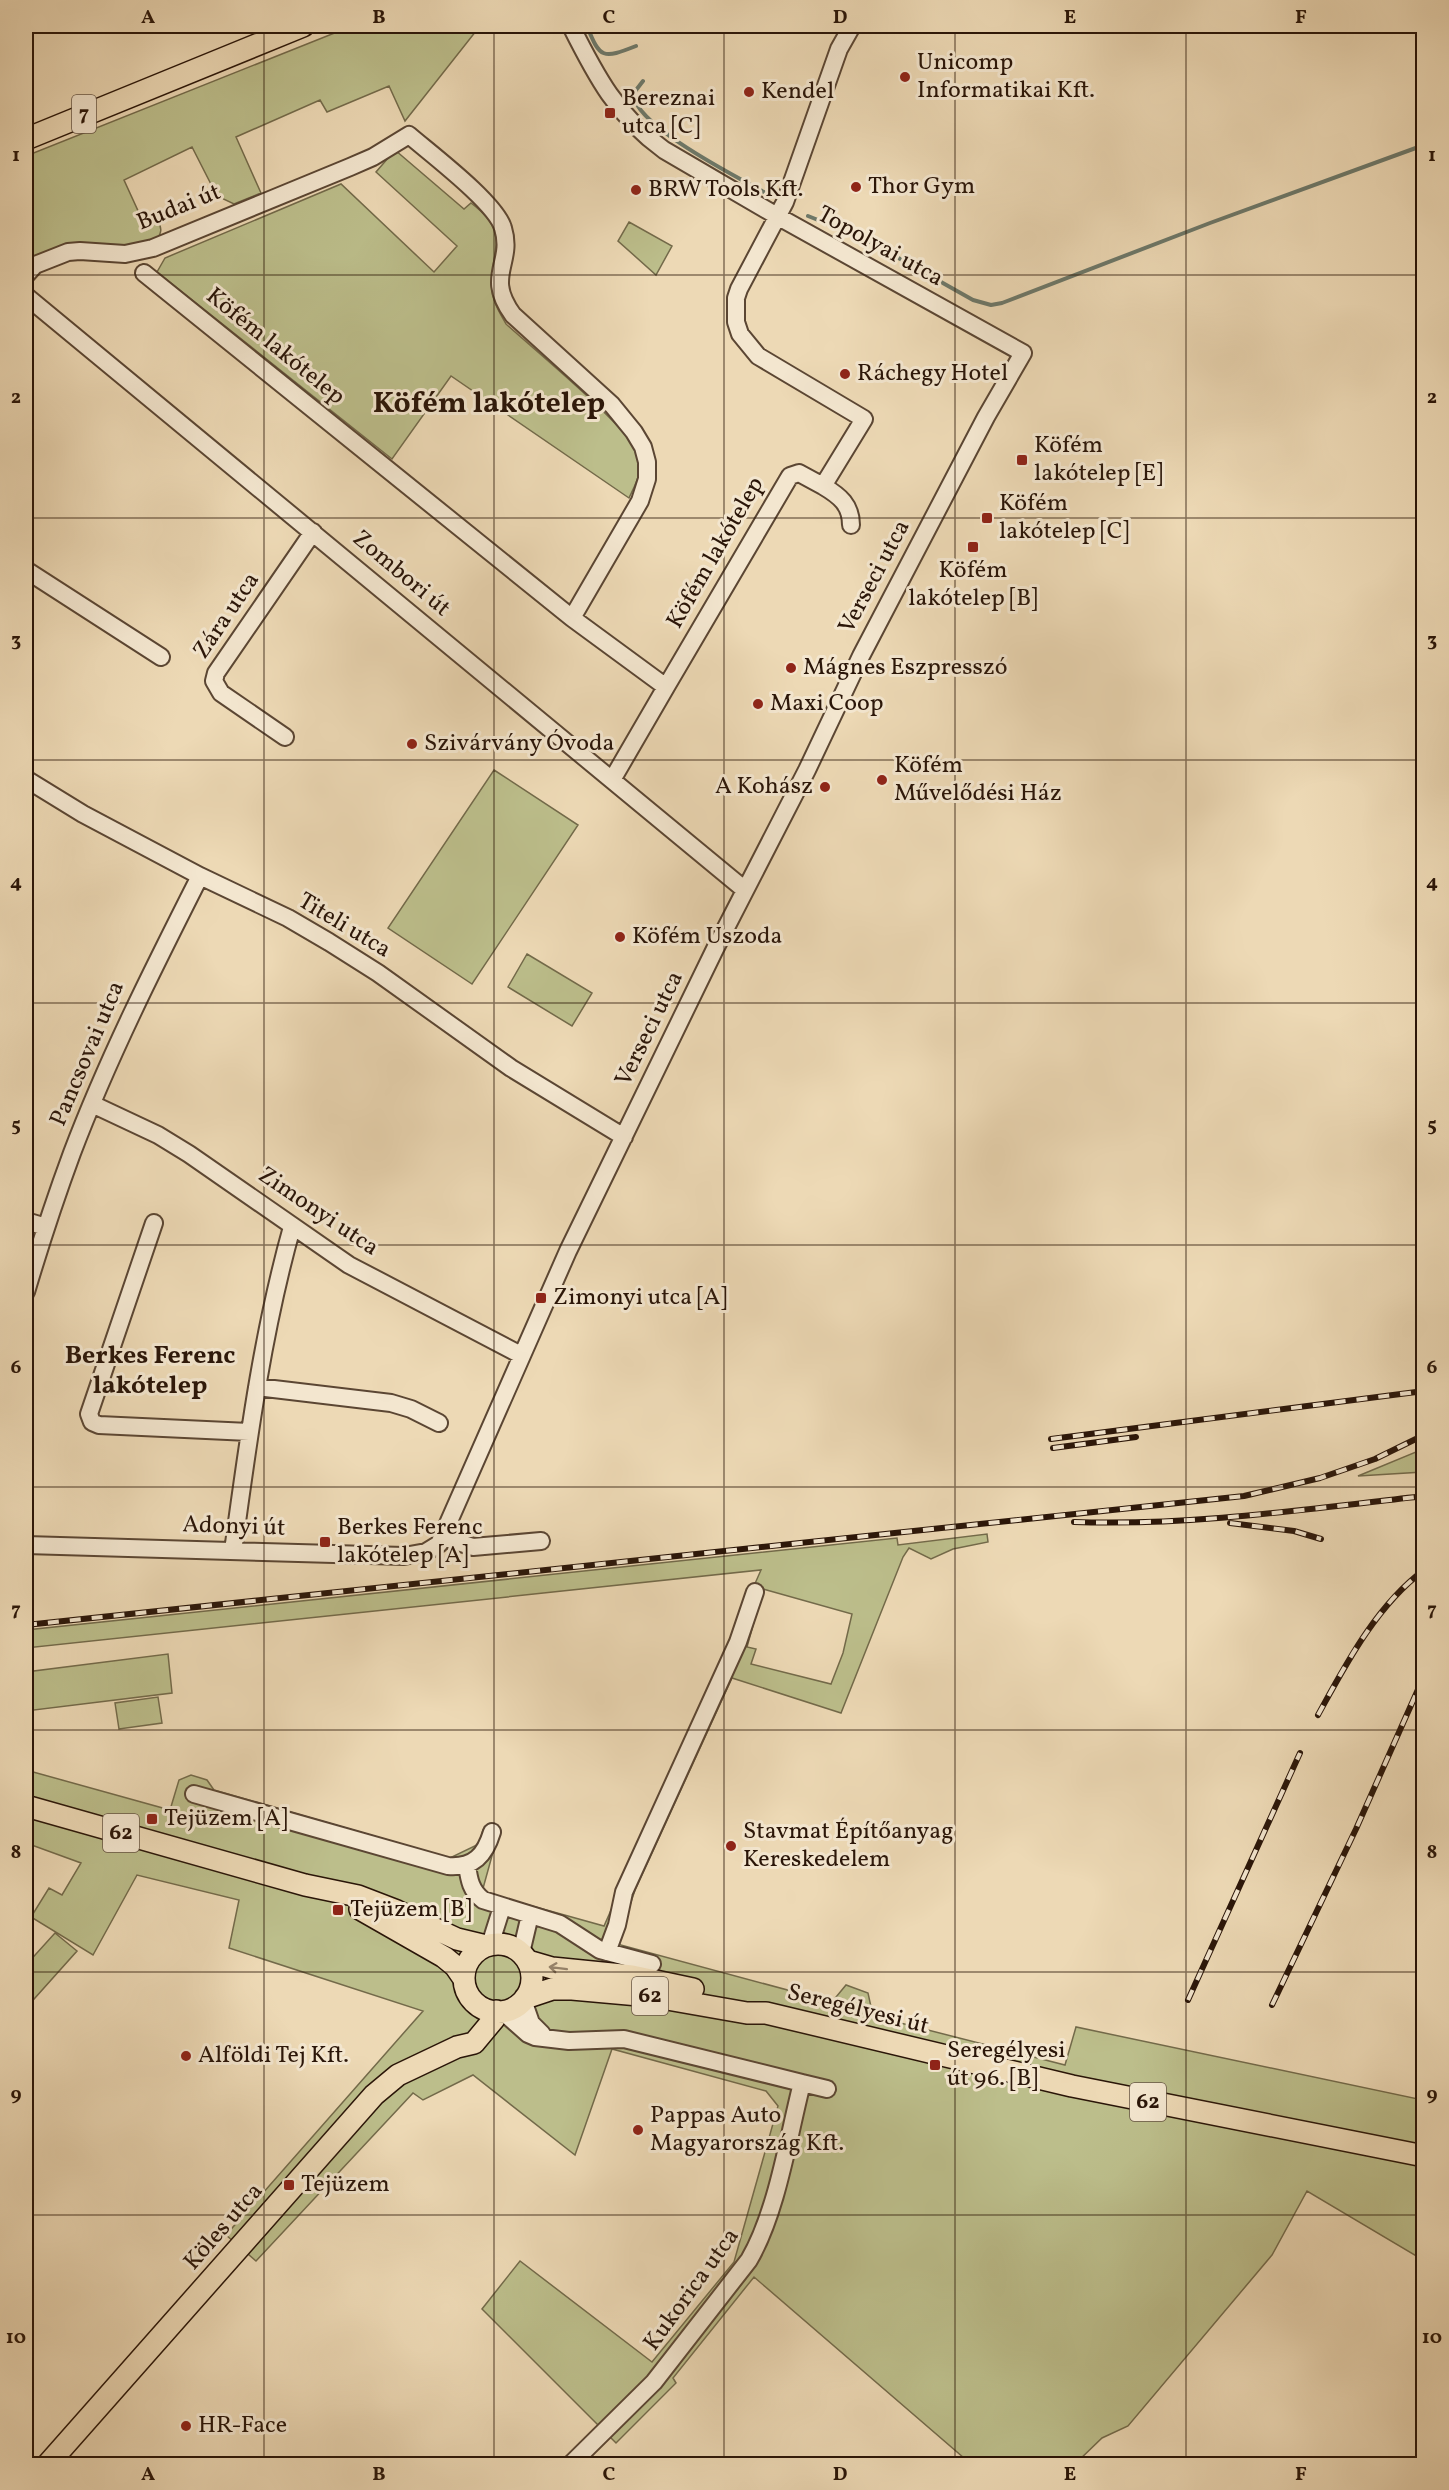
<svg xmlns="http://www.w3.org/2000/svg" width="1449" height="2490" viewBox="0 0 1449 2490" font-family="Vollkorn,serif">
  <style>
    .green { fill: #bcbe8b; stroke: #736a4a; stroke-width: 1.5; fill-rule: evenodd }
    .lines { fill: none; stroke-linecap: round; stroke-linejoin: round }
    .stream { stroke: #6d7869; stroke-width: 4 }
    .minor-casing { stroke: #5b4633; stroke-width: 20 }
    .major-casing { stroke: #2a1508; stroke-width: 24 }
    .minor { stroke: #f3e6cf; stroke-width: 16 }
    .major { stroke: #edd9b5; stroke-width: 21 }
    .rail-casing { stroke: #2a1508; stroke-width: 6 }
    .rail { stroke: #f3e6cf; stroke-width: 4; stroke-dasharray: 11; stroke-linecap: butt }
    .oneway { stroke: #958167 }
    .grid { fill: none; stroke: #2a1508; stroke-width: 1.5; stroke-opacity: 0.55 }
    .poi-dot { fill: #8f2418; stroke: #f3e6cf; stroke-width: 2 }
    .labels { text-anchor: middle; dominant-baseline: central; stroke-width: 6; stroke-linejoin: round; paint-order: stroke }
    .shield { fill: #f3e6cf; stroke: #665444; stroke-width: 1.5 }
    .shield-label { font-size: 22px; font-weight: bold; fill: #2a1508 }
    .poi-label { font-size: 24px; fill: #2a1508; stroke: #f3e6cf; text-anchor: start }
    .street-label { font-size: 24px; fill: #2a1508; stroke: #f3e6cf }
    .neighbourhood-label { font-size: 26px; font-weight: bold; fill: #2a1508; stroke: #f3e6cf }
    .district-label { font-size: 30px; font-weight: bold; fill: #2a1508; stroke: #f3e6cf }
    .neatline { fill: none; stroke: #2a1508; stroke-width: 2 }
    .grid-label { font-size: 20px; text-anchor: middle; font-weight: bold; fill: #2a1508 }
  </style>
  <rect width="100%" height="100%" fill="#edd9b5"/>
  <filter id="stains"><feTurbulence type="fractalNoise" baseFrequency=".00333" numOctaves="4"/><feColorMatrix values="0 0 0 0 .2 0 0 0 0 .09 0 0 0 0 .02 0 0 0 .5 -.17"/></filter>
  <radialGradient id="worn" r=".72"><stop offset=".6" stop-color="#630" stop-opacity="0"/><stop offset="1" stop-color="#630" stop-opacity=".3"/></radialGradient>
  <path class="green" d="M352 26H480L405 121 389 86 327 112 320 100 236 137 261 193 234 204 217 196 192 147 124 180 145 226 157 221C163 228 161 233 157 240L26 266V156Z
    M395 150 464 209 471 203C512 234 490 248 492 288 492 301 500 313 506 324 531 347 630 428 638 454 643 472 636 483 629 498L451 376 392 459 157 272 165 258 341 184 434 272 457 246 376 172Z
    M629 222 672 246 656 275 618 241Z
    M494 770 578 825 472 984 388 928Z
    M527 954 592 993 572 1026 508 987Z
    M1423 1449V1472L1358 1476Z
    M987 1534 988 1542 953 1549 931 1559 909 1548 903 1557 841 1713 732 1678 635 1890 617 1944 832 2002 846 1985 868 1993 873 2016 1065 2065 1076 2027 1423 2100V2260L1307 2191 1272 2255 1128 2426 1102 2438 1075 2464H971L754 2277 673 2378 676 2383 616 2443 482 2309 520 2261 652 2362 734 2262 778 2106 766 2091 612 2049 575 2155 473 2075 423 2100 413 2093 256 2261 226 2235 423 2011 229 1948 239 1900 137 1875 93 1955 31 1917 49 1888 62 1895 81 1863 26 1843V1770L170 1810 179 1780 191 1775 207 1780 214 1790 450 1858 479 1844 483 1830 498 1834 482 1892 604 1926 761 1570 26 1648V1630L897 1538 898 1545ZM763 1589 852 1614 843 1653 831 1684 751 1664 756 1649 747 1647Z
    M168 1654 172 1693 26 1711V1672Z
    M158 1697 162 1723 119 1729 115 1703Z
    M55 1933 77 1951 26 2008V1965Z"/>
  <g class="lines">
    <path class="stream" d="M587 26C600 59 603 59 636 46
      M652 26H653
      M643 81 633 94C636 126 735 176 764 192
      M808 216 863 238 973 300 991 305 1002 303 1210 223 1424 145"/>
    <defs>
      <path id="minor" d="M144 273 572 618
        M26 275 35 265 68 252 80 251 125 254 153 248 350 167 373 157 409 135C431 154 496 203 503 228 514 264 484 275 513 315L612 405 634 432 643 447 647 462V479L640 501 572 618 666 687 787 481 790 476 799 473 823 486 864 419 758 356 740 334 736 322V298L739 289 785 202 839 49 852 26
        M26 296 745 890
        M823 486C840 496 851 505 851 525
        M26 570 161 657
        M285 737 221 693 214 681 216 673 313 532
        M26 779 83 814 200 876 288 918 329 942 378 973 511 1068 624 1137
        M612 780 666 687
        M92 1104 158 1135 189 1154 349 1265 521 1355
        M26 1221 46 1227
        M154 1223 89 1414 92 1422 99 1425 249 1432
        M26 1292C40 1245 55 1199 72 1153 108 1058 154 967 200 876
        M257 1387 391 1403 411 1409 439 1423
        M443 1537 473 1547 541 1541
        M26 1545 404 1556 426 1552 439 1544 568 1251 715 949 807 770 861 656 986 417 1023 353 777 216 664 150C617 116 596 76 571 26
        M233 1551C248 1442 262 1334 292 1227
        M194 1794 448 1866C474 1868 485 1855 492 1832
        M467 1865C469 1880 471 1891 483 1900L560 1924 600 1950 652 1964
        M490 1945 502 1907
        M607 1952 617 1925 624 1892 738 1642 755 1592
        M521 1953 530 1915
        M523 2000 531 2023 542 2034
        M502 2011 528 2034 535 2037 569 2041 624 2039 802 2083C788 2138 777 2212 749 2260L654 2382 571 2464
        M802 2083 827 2089"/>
      <path id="major" d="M26 139 303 26
        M26 1806 305 1885 358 1896 397 1911 457 1939 486 1946
        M360 1909 444 1957 455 1966 464 1979
        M464 1978a34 34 0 1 1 68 0a34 34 0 1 1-68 0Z
        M528 1961 552 1968 632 1976 693 1989
        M525 1998 552 1989H572L650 1996 747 2013H766L1072 2086 1424 2156
        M48 2464 374 2095 398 2075 457 2047 474 2043 494 2019 496 2011"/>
    </defs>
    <use href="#minor" class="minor-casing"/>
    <use href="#major" class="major-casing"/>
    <use href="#minor" class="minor"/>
    <use href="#major" class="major"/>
    <defs>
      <path id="rail" d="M1051 1439 1424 1391
        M1053 1448 1136 1437
        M1074 1522C1191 1526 1308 1509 1424 1496
        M1230 1523 1294 1531 1321 1539
        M26 1625 1244 1496 1320 1478 1375 1459 1424 1435
        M1318 1715C1346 1664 1376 1606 1424 1570
        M1188 2000 1300 1753
        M1272 2005 1356 1829 1424 1676"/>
    </defs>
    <use href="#rail" class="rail-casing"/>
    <use href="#rail" class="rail"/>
  </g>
  <defs><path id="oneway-shaft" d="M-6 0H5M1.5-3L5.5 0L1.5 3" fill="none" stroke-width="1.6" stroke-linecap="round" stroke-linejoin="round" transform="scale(1.5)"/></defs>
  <use class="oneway" href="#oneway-shaft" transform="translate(558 1968) rotate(-173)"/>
  <path class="grid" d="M264 26V2464M494 26V2464M724 26V2464M955 26V2464M1186 26V2464M26 275H1424M26 518H1424M26 760H1424M26 1003H1424M26 1245H1424M26 1487H1424M26 1730H1424M26 1972H1424M26 2215H1424"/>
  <g class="poi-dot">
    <circle cx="905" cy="77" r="6"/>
    <circle cx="749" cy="92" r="6"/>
    <rect x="604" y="107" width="12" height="12" rx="3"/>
    <circle cx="856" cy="187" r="6"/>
    <circle cx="636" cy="190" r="6"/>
    <circle cx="845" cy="374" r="6"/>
    <rect x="1016" y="454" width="12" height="12" rx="3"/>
    <rect x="981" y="512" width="12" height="12" rx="3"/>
    <rect x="967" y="541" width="12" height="12" rx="3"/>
    <circle cx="791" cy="668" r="6"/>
    <circle cx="758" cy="704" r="6"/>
    <circle cx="412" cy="744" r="6"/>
    <circle cx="882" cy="780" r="6"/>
    <circle cx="825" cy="787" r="6"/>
    <circle cx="620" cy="937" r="6"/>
    <rect x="535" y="1292" width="12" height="12" rx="3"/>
    <rect x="319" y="1536" width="12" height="12" rx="3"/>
    <rect x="146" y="1813" width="12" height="12" rx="3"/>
    <circle cx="731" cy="1846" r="6"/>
    <rect x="332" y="1904" width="12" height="12" rx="3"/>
    <circle cx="186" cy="2056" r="6"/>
    <rect x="929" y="2059" width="12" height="12" rx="3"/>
    <circle cx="638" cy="2130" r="6"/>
    <rect x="283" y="2179" width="12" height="12" rx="3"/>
    <circle cx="186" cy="2426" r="6"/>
  </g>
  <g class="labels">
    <g class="shield">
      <rect x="72" y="95" width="24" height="38" rx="4.5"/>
      <rect x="103" y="1814" width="36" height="38" rx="4.5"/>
      <rect x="632" y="1977" width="36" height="38" rx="4.5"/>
      <rect x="1130" y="2083" width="36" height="38" rx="4.5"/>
    </g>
    <g class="shield-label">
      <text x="84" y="114">7</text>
      <text x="121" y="1833">62</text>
      <text x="650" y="1996">62</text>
      <text x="1148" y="2102">62</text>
    </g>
    <g class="poi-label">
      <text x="917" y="63">Unicomp<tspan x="917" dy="28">Informatikai Kft.</tspan></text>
      <text x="761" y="92">Kendel</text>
      <text x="622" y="99">Bereznai<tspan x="622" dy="28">utca [C]</tspan></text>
      <text x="868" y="187">Thor Gym</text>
      <text x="648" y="190">BRW Tools Kft.</text>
      <text x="857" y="374">Ráchegy Hotel</text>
      <text x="1034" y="446">Köfém<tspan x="1034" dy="28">lakótelep [E]</tspan></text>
      <text x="999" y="504">Köfém<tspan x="999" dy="28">lakótelep [C]</tspan></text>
      <text x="973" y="571" text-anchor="middle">Köfém<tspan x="973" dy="28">lakótelep [B]</tspan></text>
      <text x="803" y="668">Mágnes Eszpresszó</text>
      <text x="770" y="704">Maxi Coop</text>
      <text x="424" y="744">Szivárvány Óvoda</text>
      <text x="894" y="766">Köfém<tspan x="894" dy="28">Művelődési Ház</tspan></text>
      <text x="813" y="787" text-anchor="end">A Kohász</text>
      <text x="632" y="937">Köfém Uszoda</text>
      <text x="553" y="1298">Zimonyi utca [A]</text>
      <text x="337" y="1528">Berkes Ferenc<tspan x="337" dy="28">lakótelep [A]</tspan></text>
      <text x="164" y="1819">Tejüzem [A]</text>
      <text x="743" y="1832">Stavmat Építőanyag<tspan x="743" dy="28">Kereskedelem</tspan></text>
      <text x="350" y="1910">Tejüzem [B]</text>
      <text x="947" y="2051">Seregélyesi<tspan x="947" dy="28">út 96. [B]</tspan></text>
      <text x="198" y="2056">Alföldi Tej Kft.</text>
      <text x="650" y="2116">Pappas Auto<tspan x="650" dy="28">Magyarország Kft.</tspan></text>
      <text x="301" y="2185">Tejüzem</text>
      <text x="198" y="2426">HR-Face</text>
    </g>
    <g class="street-label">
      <text transform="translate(179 208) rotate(-22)">Budai út</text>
      <text transform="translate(880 247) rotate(29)">Topolyai utca</text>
      <text transform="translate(275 347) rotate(39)">Köfém lakótelep</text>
      <text transform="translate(716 553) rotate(-60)">Köfém lakótelep</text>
      <text transform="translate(401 574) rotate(40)">Zombori út</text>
      <text transform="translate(875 577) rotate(-62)">Verseci utca</text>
      <text transform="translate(227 616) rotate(-56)">Zára utca</text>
      <text transform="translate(344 926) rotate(31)">Titeli utca</text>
      <text transform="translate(650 1029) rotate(-64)">Verseci utca</text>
      <text transform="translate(88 1054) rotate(-67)">Pancsovai utca</text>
      <text transform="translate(318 1212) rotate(34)">Zimonyi utca</text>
      <text transform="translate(234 1527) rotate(2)">Adonyi út</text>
      <text transform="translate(858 2010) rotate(14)">Seregélyesi út</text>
      <text transform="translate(224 2227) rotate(-49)">Köles utca</text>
      <text transform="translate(692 2290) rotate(-54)">Kukorica utca</text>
    </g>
    <g class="neighbourhood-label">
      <text x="150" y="1356">Berkes Ferenc<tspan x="150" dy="30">lakótelep</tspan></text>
    </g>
    <g class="district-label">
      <text x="489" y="404">Köfém lakótelep</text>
    </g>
  </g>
  <rect width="1449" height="2490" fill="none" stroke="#edd9b5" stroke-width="66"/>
  <rect x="33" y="33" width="1383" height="2424" class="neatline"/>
  <g class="grid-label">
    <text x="148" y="23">A</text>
    <text x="379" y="23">B</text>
    <text x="609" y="23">C</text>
    <text x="840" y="23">D</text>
    <text x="1070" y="23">E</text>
    <text x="1301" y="23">F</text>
    <text x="16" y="161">1</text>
    <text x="1432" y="161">1</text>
    <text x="16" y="403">2</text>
    <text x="1432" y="403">2</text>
    <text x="16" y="646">3</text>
    <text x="1432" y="646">3</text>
    <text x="16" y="888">4</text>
    <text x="1432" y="888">4</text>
    <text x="16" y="1131">5</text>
    <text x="1432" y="1131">5</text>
    <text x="16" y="1373">6</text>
    <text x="1432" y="1373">6</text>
    <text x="16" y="1615">7</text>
    <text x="1432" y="1615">7</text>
    <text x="16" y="1858">8</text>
    <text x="1432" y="1858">8</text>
    <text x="16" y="2100">9</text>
    <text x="1432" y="2100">9</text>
    <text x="16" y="2343">10</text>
    <text x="1432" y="2343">10</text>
    <text x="148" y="2480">A</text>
    <text x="379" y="2480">B</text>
    <text x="609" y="2480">C</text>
    <text x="840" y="2480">D</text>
    <text x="1070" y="2480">E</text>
    <text x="1301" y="2480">F</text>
  </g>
  <rect width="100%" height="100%" filter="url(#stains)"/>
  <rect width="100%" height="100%" fill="url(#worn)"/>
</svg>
